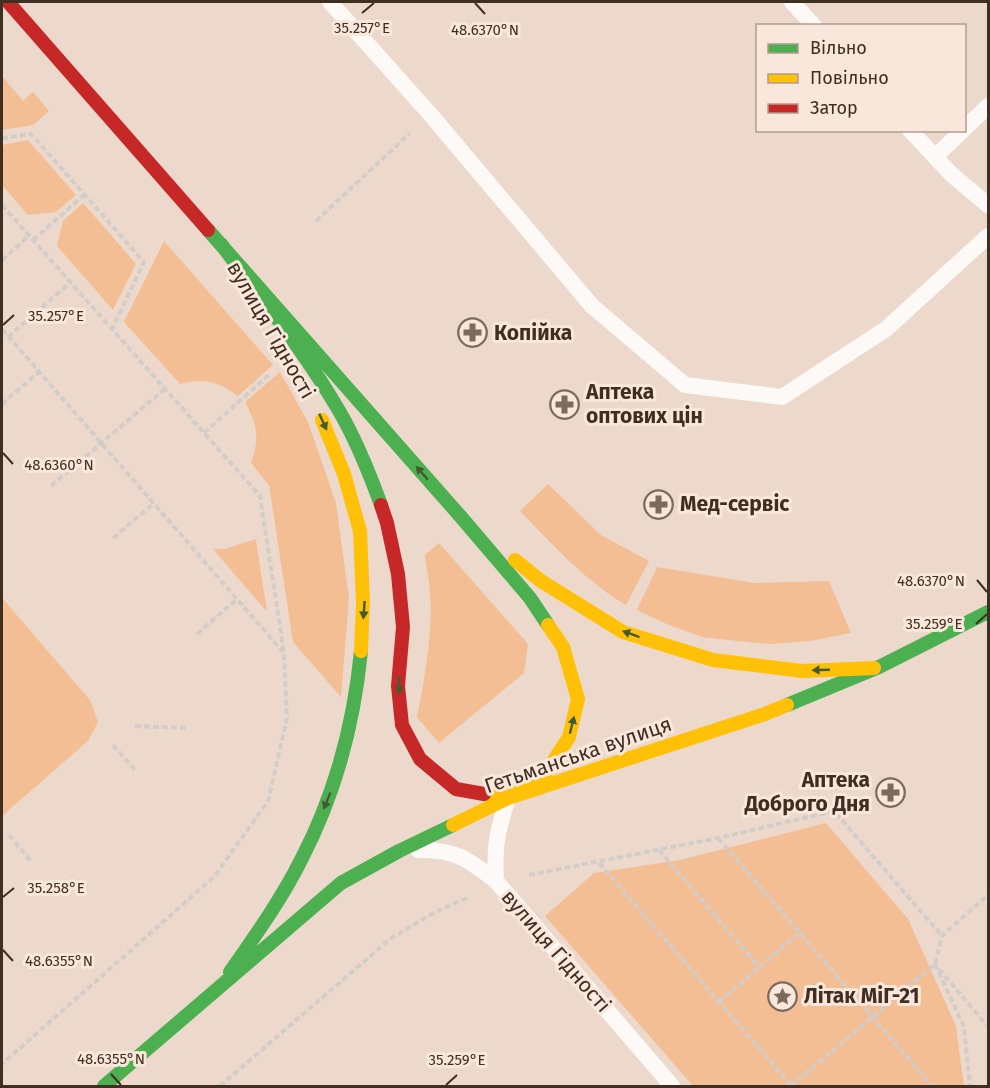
<svg xmlns="http://www.w3.org/2000/svg" width="990" height="1088" viewBox="0 0 990 1088" font-family="'Fira Sans',sans-serif">
  <style>
    .green { fill: #f4be95 }
    .lines { fill: none; stroke-linecap: round; stroke-linejoin: round }
    .path { stroke: #d2cdc9; stroke-width: 4; stroke-dasharray: 6 3; stroke-linecap: butt }
    .lane { stroke: #fcf9f7; stroke-width: 16 }
    .fast { stroke: #4caf50; stroke-width: 14 }
    .slow { stroke: #ffc107; stroke-width: 14 }
    .jam { stroke: #c62828; stroke-width: 14 }
    .oneway { fill: #445b32 }
    .ticks { fill: none; stroke: #3f2e22; stroke-width: 2 }
    .labels { text-anchor: middle; dominant-baseline: central; stroke-width: 6; stroke-linejoin: round; paint-order: stroke }
    .street-label { font-size: 21px; fill: #3f2e22; stroke: #f9e7db }
    .poi-label { font-size: 21px; font-weight: bold; fill: #3f2e22; stroke: #f9e7db; text-anchor: start }
    .ticks-label { font-size: 15px; text-anchor: middle; fill: #3f2e22; stroke: #f9e7db; stroke-width: 6; stroke-linejoin: round; paint-order: stroke }
  </style>
  <rect width="100%" height="100%" fill="#ecd9cb"/>
  <path class="green" d="M2 76 23 101 33 92 49 111 33 125 2 130Z
    M28 140 76 195 56 212 28 215 2 185V145Z
    M83 203 136 264 113 310 57 246 63 221Z
    M164 241 273 365 238 396C216 381 206 378 180 384L124 322Z
    M280 372 308 422 336 503 349 598 341 697 293 642 269 485 251 463C260 438 257 425 245 402Z
    M548 484 601 535 649 561 626 605C584 580 553 545 520 511Z
    M256 539V540L267 612 213 549H225Z
    M439 543 528 644 524 673 439 743 417 717C425 676 433 633 430 592 429 579 426 567 425 555Z
    M657 567 755 583 829 581 851 633 810 641 770 644 738 641 702 637 669 625 637 610Z
    M2 598 90 700 98 722 88 741 2 816Z
    M826 823 908 919 956 1026 964 1086H693L545 916 594 873 680 860Z"/>
  <g class="lines">
    <path class="path" d="M2 138 31 134 144 262 112 329
      M2 205 260 496 284 653 287 718 268 801 214 877 2 1064
      M316 221 410 133
      M33 240 84 195
      M2 260 29 236
      M2 329 283 652
      M8 337 71 282
      M2 404 39 372
      M204 433 271 373
      M51 486 165 389
      M113 538 154 503
      M197 634 237 599
      M135 726 186 728
      M113 745 136 771
      M9 835 31 861
      M718 838 932 1086
      M659 850 759 967
      M599 863 792 1086
      M529 875 718 838 834 811 942 936
      M935 964 964 1027 970 1086
      M939 969 988 1027
      M719 1002 799 933
      M220 1086 390 939 435 912 469 897
      M791 1086 935 964 942 936 988 895"/>
    <path class="lane" d="M330 2 430 114 592 306 685 385 782 397 886 329 988 236
      M792 2 814 26
      M964 129 988 106
      M910 130 951 174 988 205
      M935 157 963 130
      M508 799C497 831 494 847 496 881L672 1086
      M418 850C455 849 468 859 496 881"/>
    <path class="fast" d="M208 230 461 517 530 598 548 625
      M221 244C261 298 304 351 338 409 356 439 369 472 381 505
      M787 705 879 667 988 612
      M230 972C255 936 281 900 301 860 335 795 354 723 361 651
      M104 1086 341 883 399 851 453 825"/>
    <path class="slow" d="M322 420 344 474 360 531 363 602 361 651
      M515 560 541 581 623 632 713 660 802 671 874 668
      M484 794 508 798 545 774 569 737 578 699 563 647 548 625
      M453 825 508 798 765 714 787 705"/>
    <path class="jam" d="M8 2 208 230
      M381 505 387 523 398 574 403 627 398 686 402 725 420 759 456 789 484 794"/>
  </g>
  <defs><path id="oneway-solid" d="M-6-.8H1V-3.2L6.5 0L1 3.2V.8H-6Z" transform="scale(1.5)"/></defs>
  <g class="oneway">
    <use href="#oneway-solid" transform="translate(323 422) rotate(65)"/>
    <use href="#oneway-solid" transform="translate(422 473) rotate(-131)"/>
    <use href="#oneway-solid" transform="translate(364 610) rotate(94)"/>
    <use href="#oneway-solid" transform="translate(631 634) rotate(-160)"/>
    <use href="#oneway-solid" transform="translate(821 670) rotate(178)"/>
    <use href="#oneway-solid" transform="translate(399 685) rotate(90)"/>
    <use href="#oneway-solid" transform="translate(572 725) rotate(-76)"/>
    <use href="#oneway-solid" transform="translate(327 801) rotate(112)"/>
  </g>
  <path class="ticks" d="M475 3 485 14M362 13 374 3M3 325 14 315M3 453 13 464M977 580 987 592M976 624 987 614M3 897 14 888M3 950 13 961M111 1074 121 1085M446 1085 457 1075"/>
  <defs>
    <symbol id="pharmacy-ring" viewBox="-11 -11 22 22"><circle r="9.5" fill="#f9e7db" stroke="#7c6a5d" stroke-width="1.5"/><path d="M-2-6h4v4h4v4h-4v4h-4v-4h-4v-4h4Z" fill="#7c6a5d"/></symbol>
    <symbol id="sight-ring" viewBox="-11 -11 22 22"><circle r="9.5" fill="#f9e7db" stroke="#7c6a5d" stroke-width="1.5"/><path d="M0-6L1.8-2.2L6-1.7L2.9 1.2L3.7 5.4L0 3.3L-3.7 5.4L-2.9 1.2L-6-1.7L-1.8-2.2Z" fill="#7c6a5d"/></symbol>
  </defs>
  <g fill-rule="evenodd">
    <use href="#pharmacy-ring" x="456" y="316" width="33" height="33"/>
    <use href="#pharmacy-ring" x="548" y="388" width="33" height="33"/>
    <use href="#pharmacy-ring" x="642" y="488" width="33" height="33"/>
    <use href="#pharmacy-ring" x="874" y="776" width="33" height="33"/>
    <use href="#sight-ring" x="766" y="980" width="33" height="33"/>
  </g>
  <g class="labels">
    <g class="street-label">
      <text transform="translate(271 330) rotate(60)">вулиця Гідності</text>
      <text transform="translate(578 755) rotate(-19)">Гетьманська вулиця</text>
      <text transform="translate(556 951) rotate(49)">вулиця Гідності</text>
    </g>
    <g class="poi-label">
      <text x="494" y="333">Копійка</text>
      <text x="586" y="392">Аптека<tspan x="586" dy="24">оптових цін</tspan></text>
      <text x="680" y="504">Мед-сервіс</text>
      <text x="870" y="780" text-anchor="end">Аптека<tspan x="870" dy="24">Доброго Дня</tspan></text>
      <text x="804" y="996">Літак МіГ-21</text>
    </g>
  </g>
  <g class="ticks-label">
    <text x="362" y="33">35.257°E</text>
    <text x="485" y="35">48.6370°N</text>
    <text x="56" y="321">35.257°E</text>
    <text x="59" y="470">48.6360°N</text>
    <text x="931" y="586">48.6370°N</text>
    <text x="934" y="629">35.259°E</text>
    <text x="56" y="893">35.258°E</text>
    <text x="59" y="966">48.6355°N</text>
    <text x="111" y="1064">48.6355°N</text>
    <text x="457" y="1065">35.259°E</text>
  </g>
  <rect width="990" height="1088" fill="none" stroke="#3f2e22" stroke-width="6"/>
  <rect x="756" y="24" width="210" height="108" fill="#f9e7db" stroke="#af9d91" stroke-width="1.5"/>
  <rect x="768" y="44" width="30" height="9" fill="#4caf50" stroke="#af9d91" stroke-width="1.5"/>
  <text x="810" y="54" font-size="18" fill="#3f2e22">Вільно</text>
  <rect x="768" y="74" width="30" height="9" fill="#ffc107" stroke="#af9d91" stroke-width="1.5"/>
  <text x="810" y="84" font-size="18" fill="#3f2e22">Повільно</text>
  <rect x="768" y="104" width="30" height="9" fill="#c62828" stroke="#af9d91" stroke-width="1.5"/>
  <text x="810" y="114" font-size="18" fill="#3f2e22">Затор</text>
</svg>
